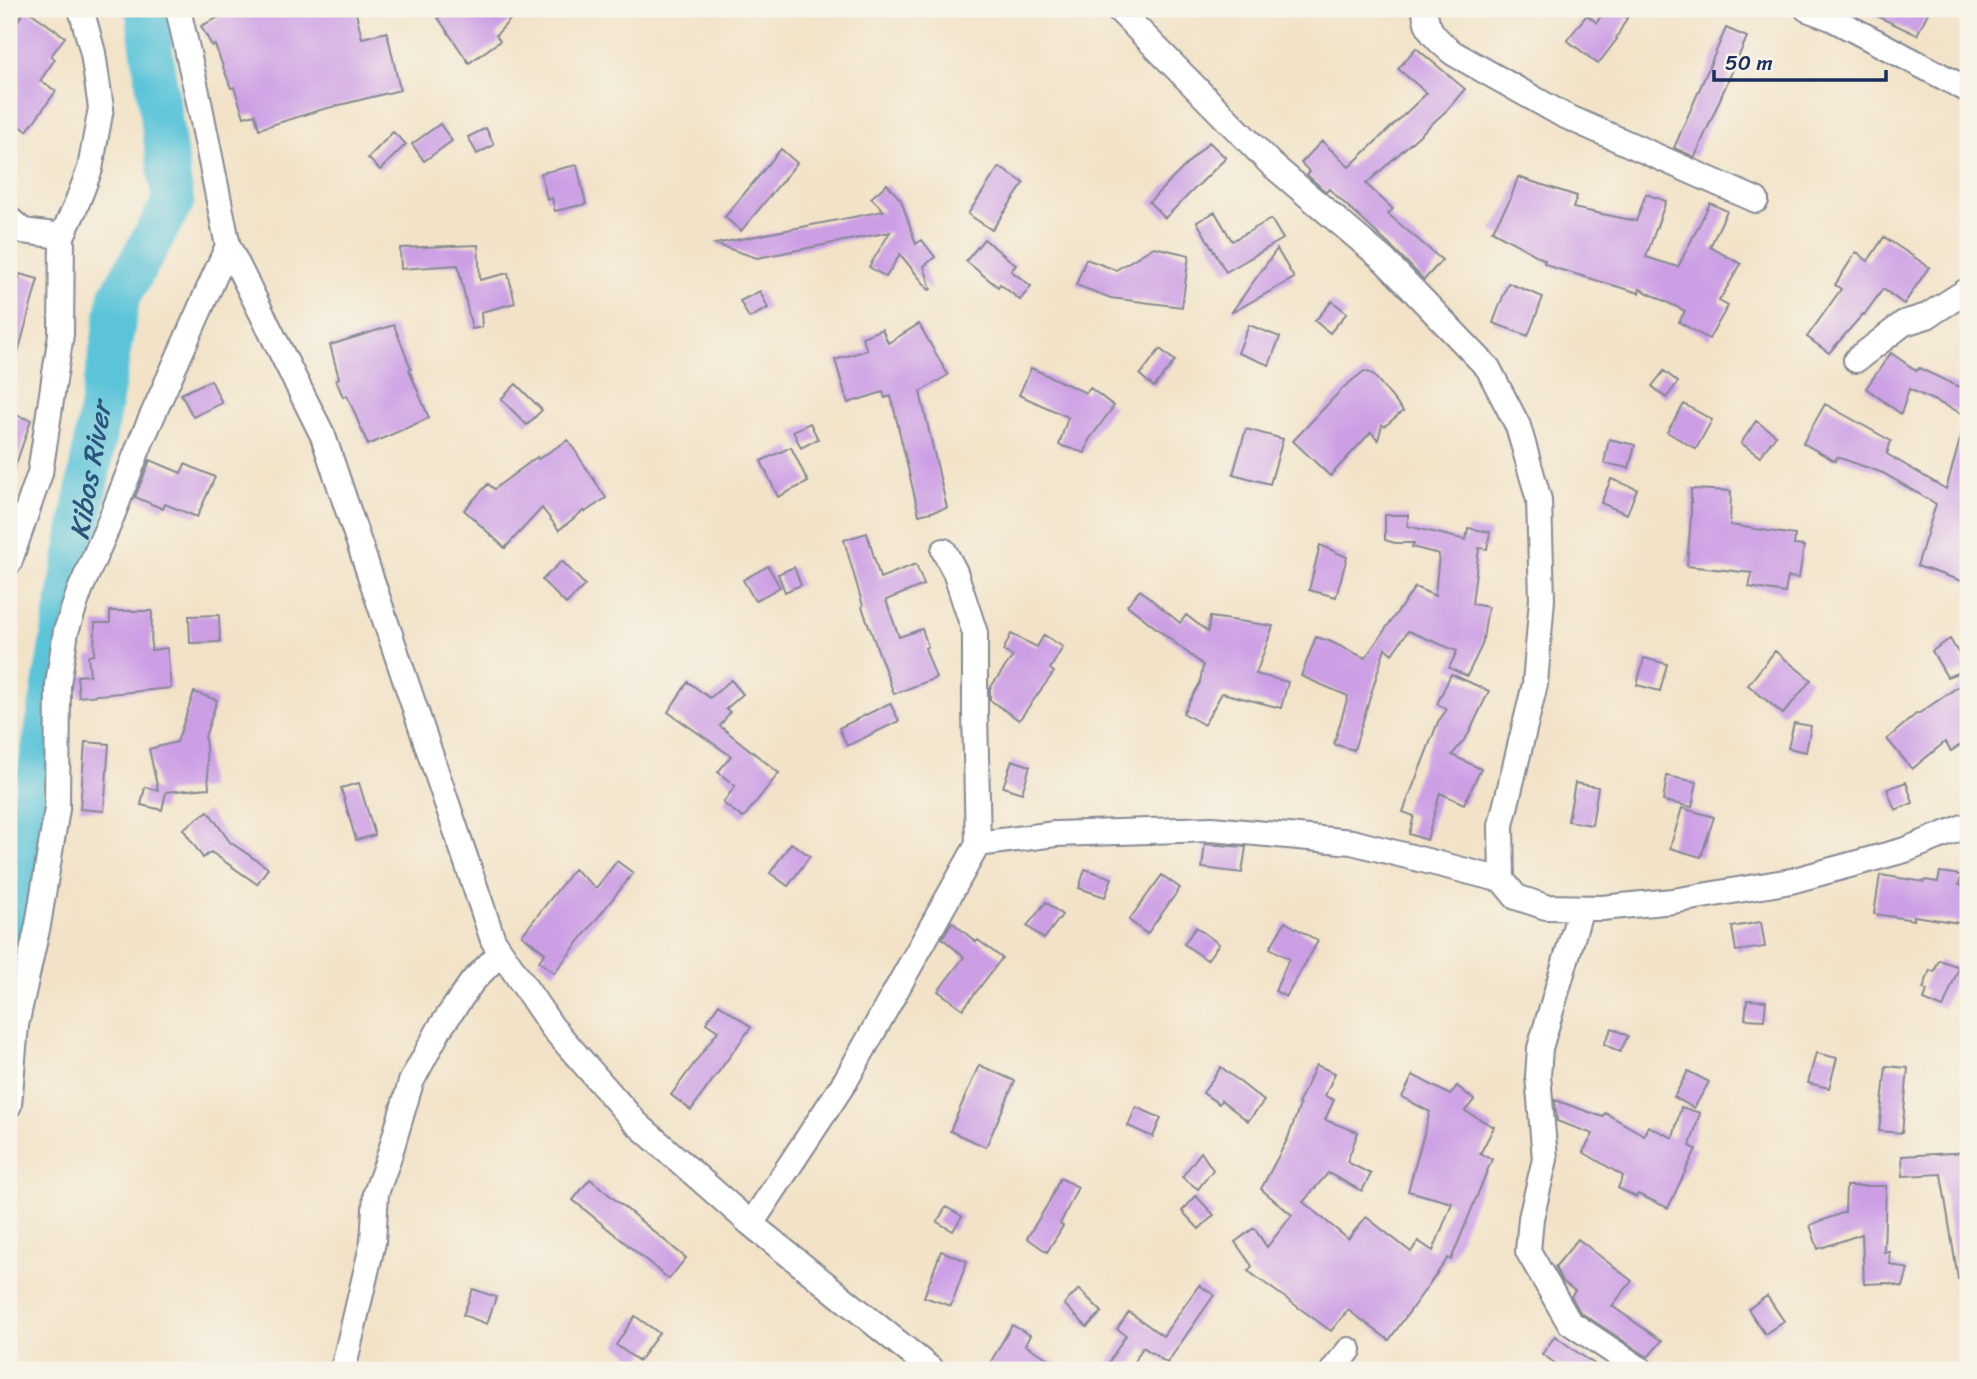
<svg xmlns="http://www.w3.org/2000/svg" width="1977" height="1379" viewBox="0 0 1977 1379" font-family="Sriracha,sans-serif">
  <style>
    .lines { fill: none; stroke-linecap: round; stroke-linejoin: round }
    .river { stroke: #5cc4d9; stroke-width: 42 }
    .building { fill: #cc9fe5 }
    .minor-casing { stroke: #868993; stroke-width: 28 }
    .minor { stroke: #fff; stroke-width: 24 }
    .labels { text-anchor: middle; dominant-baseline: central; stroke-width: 7; stroke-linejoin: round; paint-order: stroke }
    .water-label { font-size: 28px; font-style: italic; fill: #2b547d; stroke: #f7f3e8 }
  </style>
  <rect width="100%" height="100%" fill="#f7f3e8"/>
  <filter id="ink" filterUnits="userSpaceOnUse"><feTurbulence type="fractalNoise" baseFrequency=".0143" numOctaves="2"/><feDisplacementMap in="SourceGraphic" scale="14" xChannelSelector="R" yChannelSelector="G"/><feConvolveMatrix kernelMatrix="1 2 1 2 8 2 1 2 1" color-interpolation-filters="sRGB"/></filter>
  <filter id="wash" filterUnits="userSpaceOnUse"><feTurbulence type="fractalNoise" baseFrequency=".00686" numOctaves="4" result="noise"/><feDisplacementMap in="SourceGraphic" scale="28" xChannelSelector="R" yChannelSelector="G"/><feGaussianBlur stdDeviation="1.57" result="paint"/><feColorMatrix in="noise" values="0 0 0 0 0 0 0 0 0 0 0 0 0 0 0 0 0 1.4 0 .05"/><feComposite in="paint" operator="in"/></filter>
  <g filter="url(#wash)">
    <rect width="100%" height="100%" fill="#f2e3c8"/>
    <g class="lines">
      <path class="river" id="s1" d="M9 945 119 298 173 202 146 9"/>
    </g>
    <g id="blocks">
      <path class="building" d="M26 9 65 37 51 56 55 59 40 81 56 91 27 131 9 119V33Z
        M235 9H355L362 38 387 32 400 90 320 110 259 129 255 114 244 117 234 87 231 88 215 45 212 46 201 26Z
        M432 9H520L496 35 500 41 469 63Z
        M1604 9H1632L1616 38 1617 39 1598 64 1567 40 1587 15 1597 23Z
        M1862 9H1930L1917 35Z
        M1726 28 1747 37 1695 157 1674 148Z
        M1416 48 1465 89 1447 110 1366 184 1393 209 1388 214 1442 260 1424 280 1396 251 1329 189 1326 192 1307 175 1310 172 1301 163 1322 141 1349 167 1427 93 1398 69Z
        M440 124 452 141 424 161 412 144Z
        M486 128 494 145 477 154 468 137Z
        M393 132 406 144 380 170 368 158Z
        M1209 142 1226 158 1165 218 1149 202Z
        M781 149 797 163 741 231 725 217Z
        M577 165 586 204 555 211 552 198 547 200 541 173Z
        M999 167 1024 183 992 230 968 214Z
        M1518 177 1577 196 1573 208 1636 221 1646 194 1666 201 1646 257 1678 267 1710 203 1727 211 1710 247 1741 264 1719 301 1728 306 1709 339 1679 322 1685 311 1640 289 1639 293 1555 268 1544 263 1545 260 1492 231 1510 200Z
        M887 184 901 200 916 244 922 240 935 257 924 266 931 289 929 290 900 254 886 277 869 267 890 232 757 258 715 244 884 211 871 198Z
        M1215 212 1232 241 1271 219 1283 239 1226 272 1197 222Z
        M1884 237 1929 267 1904 304 1883 289 1864 315 1863 314 1829 353 1807 337 1841 289 1835 285 1856 252 1868 261Z
        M984 239 1016 265 1011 271 1031 286 1020 300 1000 284 998 287 966 261Z
        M478 245 480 280 508 273 515 303 481 312 482 327 472 329 458 265 401 269 400 248Z
        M1154 247 1189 255 1182 307 1111 298 1076 285 1086 259 1116 270Z
        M1277 249 1294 278 1231 313Z
        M20 274 38 279 15 364H9V282L17 284Z
        M1508 283 1543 297 1528 336 1493 323Z
        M760 291 768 308 749 318 740 301Z
        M1332 301 1347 313 1330 333 1315 321Z
        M919 324 948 375 920 392 947 508 919 515 891 396 885 398 883 392 848 403 835 360 867 350 862 337 882 329 888 343Z
        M394 325 411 369 409 370 429 418 368 445 347 395 343 397 336 380 339 378 330 345Z
        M1249 325 1280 337 1269 365 1238 353Z
        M1160 349 1175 361 1154 387 1140 375Z
        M1891 353 1917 371 1919 368 1968 391V416L1909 389 1901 414 1866 388Z
        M1031 368 1086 393 1090 388 1114 406 1089 440 1085 453 1059 445 1068 417 1019 395Z
        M1364 371 1373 374 1403 411 1385 426 1382 425 1378 440 1371 432 1330 476 1293 441 1343 388Z
        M1664 371 1678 382 1666 398 1652 386Z
        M211 380 222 403 193 417 181 394Z
        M516 384 542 410 527 425 501 399Z
        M1684 404 1712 420 1696 449 1667 432Z
        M1825 404 1891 441 1887 454 1946 489 1963 429 1968 430V583L1917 566 1936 504 1883 473 1837 457 1835 461 1803 443Z
        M9 413 31 420 12 476 9 475Z
        M1756 421 1776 435 1760 457 1741 443Z
        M810 423 818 439 801 448 793 431Z
        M1246 429 1283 439 1270 484 1233 474Z
        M1609 439 1635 445 1629 468 1604 463Z
        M568 440 606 498 585 512 584 510 559 530 542 508 505 548 464 510 488 484 494 489 537 457 538 459Z
        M791 447 808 482 778 497 761 461Z
        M150 460 181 473 185 464 215 477 197 517 165 504 163 509 135 497Z
        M1611 479 1637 489 1627 514 1601 503Z
        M1691 489 1731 491 1730 525 1795 535 1794 545 1804 546 1799 578 1788 577 1785 593 1749 587 1752 573 1687 566 1691 517Z
        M1385 515H1408V526L1466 540 1468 528 1490 532 1487 549 1479 548 1472 604 1488 607 1482 645 1467 676 1449 668 1457 651 1408 631 1392 654 1385 648 1354 750 1334 744 1348 696 1301 676 1316 637 1329 641 1365 658 1415 587 1435 596 1439 554 1412 547 1414 543H1395L1385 540Z
        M867 533 880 578 916 564 924 585 886 600 899 637 922 629 928 646 925 648 936 678 894 694 862 607 863 606 844 540Z
        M1320 545 1347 557 1336 597 1309 590Z
        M562 561 585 585 566 604 542 580Z
        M768 566 780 587 755 601 743 580Z
        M794 567 801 585 785 592 778 574Z
        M1140 590 1180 623 1186 615 1208 632 1210 617 1273 626 1256 674 1288 682 1281 708 1222 693 1204 725 1183 713 1200 683 1203 665 1127 605Z
        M110 611H152L151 650 167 648 171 688 79 697 77 676 90 675 88 656 94 655 95 623H110Z
        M219 615 220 642 190 643 189 616Z
        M1011 634 1037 647 1044 635 1063 647 1050 669 1054 672 1019 720 990 700V688L1013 656 1003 651Z
        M1950 639 1968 669 1947 677 1932 651Z
        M1775 651 1811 680 1783 714 1748 685Z
        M1644 658 1667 664 1660 691 1637 685Z
        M1451 674 1489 691 1468 735 1452 755 1481 769 1464 804 1440 793 1427 840 1409 834 1414 816 1403 812 1438 722 1447 709 1437 704Z
        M731 680 743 694 726 709 730 712 720 726 779 773 743 818 723 803 735 786 718 772 731 756 668 712 688 682 710 698Z
        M1968 680V740L1951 751 1945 742 1912 769 1887 739 1917 713 1918 714Z
        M194 692 217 700 205 737 209 788 166 792 162 810 141 805 145 787 158 790 149 749 177 742Z
        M890 703 899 721 847 746 839 728Z
        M1794 723 1811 726 1806 752 1788 748Z
        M85 742 109 744 104 811 80 809Z
        M1012 760 1030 766 1022 793 1003 787Z
        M1667 776 1697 782 1692 807 1663 801Z
        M1906 782 1913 803 1895 810 1887 789Z
        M359 783 375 835 356 840 341 788Z
        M1575 783 1598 787 1592 825 1568 821Z
        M1682 808 1714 817 1701 857 1670 848Z
        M208 811 230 842 268 868 257 884 211 852 203 858 183 829Z
        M791 843 810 856 788 886 770 873Z
        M1205 844 1246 847 1242 873 1202 868Z
        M617 861 633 873 554 973 539 961 545 953 522 935 574 869 596 888Z
        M1085 869 1112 878 1105 897 1079 888Z
        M1940 872 1961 875 1959 885 1968 887V907L1966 924 1914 916V920L1874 914 1880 875 1924 882 1925 880 1938 882Z
        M1162 875 1180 888 1147 934 1129 920Z
        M1046 902 1062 915 1044 939 1027 926Z
        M952 922 976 942 978 940 1002 958 963 1009 938 991 964 957 942 938Z
        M1285 922 1318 941 1286 997 1275 991 1289 959 1270 948Z
        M1761 922 1765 947 1736 951 1732 927Z
        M1196 927 1219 944 1207 960 1184 944Z
        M1939 960 1959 967 1943 1008 1924 1000 1927 990 1923 989 1930 970 1934 972Z
        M1747 1000 1766 1001 1764 1020 1745 1019Z
        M719 1004 751 1027 691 1110 671 1095 718 1031 706 1023Z
        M1612 1028 1628 1036 1620 1052 1604 1044Z
        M1816 1053 1837 1058 1829 1088 1808 1083Z
        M979 1065 1015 1081 986 1147 950 1131Z
        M1316 1065 1335 1073 1325 1096 1334 1100 1325 1120 1358 1132 1347 1162 1371 1174 1362 1191 1328 1173 1303 1202 1348 1239 1366 1217 1411 1252 1418 1241 1433 1251 1452 1203 1408 1191 1430 1112 1402 1097 1413 1075 1450 1095 1457 1086 1474 1100 1465 1111 1494 1127 1480 1154 1492 1159 1451 1260 1448 1258 1389 1340 1348 1310 1331 1331 1248 1271 1252 1266 1235 1242 1254 1228 1267 1247 1292 1215 1261 1189 1288 1138 1300 1105 1298 1104Z
        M1886 1066 1908 1068 1902 1133 1879 1131Z
        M1221 1067 1264 1101 1248 1121 1221 1100 1219 1104 1203 1093Z
        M1688 1071 1709 1082 1694 1108 1674 1097Z
        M1555 1100 1603 1117 1605 1113 1644 1135 1648 1126 1673 1138 1681 1107 1700 1113 1690 1146 1696 1149 1668 1208 1638 1194 1636 1197 1618 1188 1623 1176 1583 1152 1593 1134 1557 1121Z
        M1136 1107 1161 1118 1153 1137 1128 1126Z
        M1201 1152 1213 1170 1198 1189 1182 1177Z
        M1968 1152V1172L1962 1173 1968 1210V1278L1958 1279 1941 1174 1903 1176 1902 1156Z
        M1060 1178 1078 1187 1060 1224 1063 1226 1047 1252 1027 1238 1049 1202Z
        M590 1179 686 1258 669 1279 573 1200Z
        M1846 1186H1886L1884 1252 1889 1251 1890 1264 1908 1269 1903 1287 1888 1283 1864 1284 1862 1234 1818 1249 1810 1225 1845 1212Z
        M1196 1196 1214 1215 1199 1229 1182 1211Z
        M946 1207 962 1216 953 1231 937 1222Z
        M1578 1239 1632 1281 1612 1306 1662 1341 1648 1357 1580 1312 1571 1296 1575 1291 1562 1281 1555 1267Z
        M941 1251 967 1261 951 1306 924 1297Z
        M1199 1285 1214 1295 1167 1363 1143 1347 1129 1370H1104L1126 1335 1117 1329 1129 1312 1163 1336Z
        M473 1289 496 1297 487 1324 463 1315Z
        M1079 1289 1102 1312 1087 1327 1064 1304Z
        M1767 1296 1784 1321 1765 1334 1748 1309Z
        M635 1316 659 1333 639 1361 616 1345Z
        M1012 1325 1030 1335 1025 1345 1068 1370H986Z
        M1555 1336 1574 1350 1603 1370H1565L1542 1354Z"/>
    </g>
  </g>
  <g filter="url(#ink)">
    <use href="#blocks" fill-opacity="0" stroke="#868993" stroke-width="2"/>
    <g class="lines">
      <defs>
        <path id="minor" d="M178 9 198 97 228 246 323 436 493 940 552 1027 635 1122 751 1224 932 1370
          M1118 9 1271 164 1385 261 1488 368 1518 426 1539 500 1542 599 1535 684 1501 825 1502 880 1516 897 1546 907 1602 908 1673 901 1791 881 1905 850 1968 825
          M1425 9C1425 30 1437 40 1453 53L1563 115 1756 200
          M1807 9 1831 18 1968 90
          M9 219 23 231 62 236
          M1856 360 1904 323 1927 316 1968 290
          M944 551 955 572 975 633V712L978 844
          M9 563 40 473 61 334 62 236 75 208 90 169 101 108 93 53 81 9
          M1581 908 1540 1048 1538 1076 1545 1159 1531 1218 1528 1251 1569 1322 1641 1370
          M9 1105 16 1025 38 925 57 809 58 684 66 631 80 590 108 526 142 439 228 246
          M751 1224 846 1080 978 844 1055 834 1212 829 1352 842 1502 880
          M343 1370 373 1242 376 1193 388 1160 411 1082 440 1028 472 982 501 952
          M1333 1370 1349 1350"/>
      </defs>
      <use href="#minor" class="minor-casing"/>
      <use href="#minor" class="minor"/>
    </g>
  </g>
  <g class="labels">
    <g class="water-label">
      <text stroke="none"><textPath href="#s1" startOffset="481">Kibos River</textPath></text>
    </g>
  </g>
  <rect width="1977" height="1379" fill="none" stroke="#f7f3e8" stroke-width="35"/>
  <path d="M1714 70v10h172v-10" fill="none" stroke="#1b2f5e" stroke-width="3.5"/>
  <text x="1725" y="70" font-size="21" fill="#1b2f5e" stroke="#f7f3e8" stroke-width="5" paint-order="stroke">50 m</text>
</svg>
